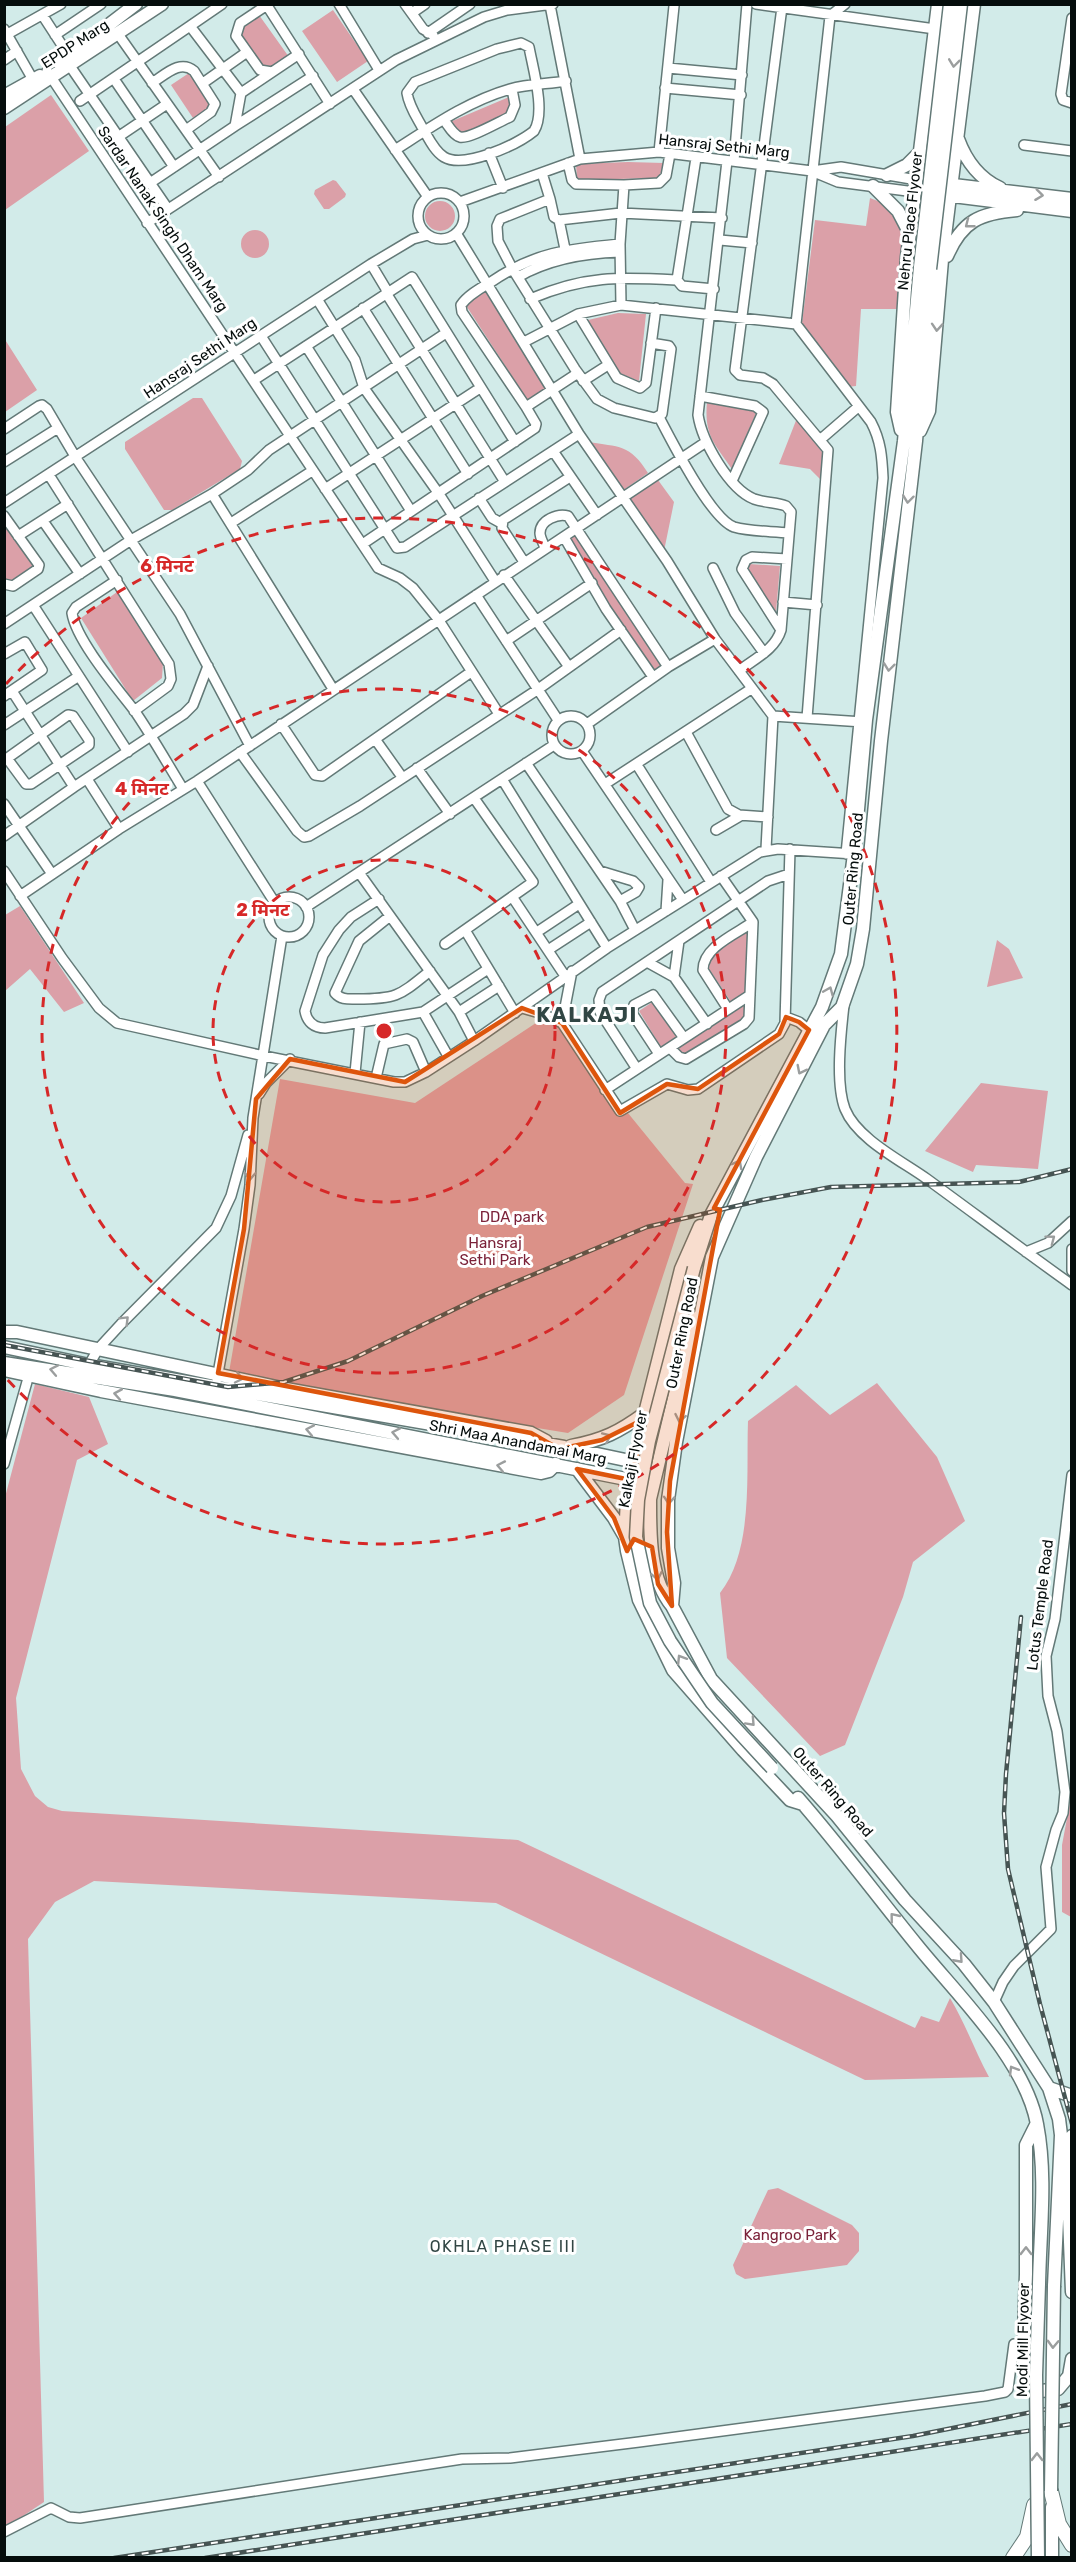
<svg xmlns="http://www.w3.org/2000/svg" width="1076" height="2562" viewBox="0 0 1076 2562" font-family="Rubik,'Noto Sans Devanagari',sans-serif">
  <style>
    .green { fill: #dba0a8 }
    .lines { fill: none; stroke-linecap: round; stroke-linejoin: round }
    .minor-casing { stroke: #637977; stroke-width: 12 }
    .major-casing { stroke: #637977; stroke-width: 15 }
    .highway-casing { stroke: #637977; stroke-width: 16 }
    .minor { stroke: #fff; stroke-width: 9 }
    .major { stroke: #fff; stroke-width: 12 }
    .highway { stroke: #fff; stroke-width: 14 }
    .rail-casing { stroke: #465453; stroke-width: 4.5 }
    .rail { stroke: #fff; stroke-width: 2; stroke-dasharray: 7; stroke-linecap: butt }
    .major-bridge-casing { stroke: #637977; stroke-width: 15; stroke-linecap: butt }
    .major-bridge { stroke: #fff; stroke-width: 12 }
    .oneway { stroke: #9b9e9e }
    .marked { fill: #dd550c; fill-opacity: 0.2; stroke: #dd550c; stroke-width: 4.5; stroke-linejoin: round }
    .ring { fill: none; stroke: #d62828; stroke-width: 3; stroke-dasharray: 10 8 }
    .labels { text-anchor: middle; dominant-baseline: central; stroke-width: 6; stroke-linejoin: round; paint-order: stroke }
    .street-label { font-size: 15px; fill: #050d0c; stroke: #fff }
    .park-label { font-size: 15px; fill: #7b2239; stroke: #fff }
    .neighbourhood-label { font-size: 16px; letter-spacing: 1.5px; fill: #314644; stroke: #fff }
    .district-label { font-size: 21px; font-weight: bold; letter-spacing: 1.5px; fill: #314644; stroke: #fff }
    .centre { fill: #d62828; stroke: #fff; stroke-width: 3 }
    .ring-label { font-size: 18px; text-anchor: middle; font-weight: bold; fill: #d62828; stroke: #fff; stroke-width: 6; stroke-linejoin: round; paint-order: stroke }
  </style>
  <rect width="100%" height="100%" fill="#d2ebe9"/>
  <path class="green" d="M333 10 368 61 337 82 302 31Z
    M259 15 289 57 271 68 262 65 241 34 244 26Z
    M192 71 213 105 193 118 171 85Z
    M51 95 89 151 5 210V127Z
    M509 97V111L506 116 468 133 457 131 450 122Z
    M628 162 664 163 659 178 577 180 576 164Z
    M333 180 336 181 346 194 345 197 329 209H324L314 194 315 190Z
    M870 198 888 205 906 233 899 309H861L856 386 847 387 802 323 815 220 866 226Z
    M425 216a15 15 0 1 1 30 0a15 15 0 1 1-30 0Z
    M241 244a14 14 0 1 1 28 0a14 14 0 1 1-28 0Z
    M486 291 548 387 528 401 465 304Z
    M618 313 646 314 639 381 619 373 588 320Z
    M4 338 37 390 5 412H4Z
    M193 398H202L242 461 240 469 172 510H164L125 449V442Z
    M707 402 757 411 732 469C714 443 704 435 707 402Z
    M797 418 822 452 823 482 810 469 779 464Z
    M588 442C619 447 630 444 648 473L622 491Z
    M658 480 674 502 664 551 629 499Z
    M4 519 35 565 8 583 5 578Z
    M575 533 664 667 654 673 566 539Z
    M749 564 780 566 776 612 748 574Z
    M117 592 163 663 162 678 133 701 81 618Z
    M20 906 84 1003 64 1012 30 969 5 991V915Z
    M749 931 747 992 731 1002 709 969 710 955Z
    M997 940 1009 949 1023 978 987 987Z
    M654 1001 679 1038 662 1049 639 1011Z
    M745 1004 746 1018 688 1054 680 1053 676 1048Z
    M548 1015 685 1183 693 1184 624 1395 568 1433 228 1378 280 1079 415 1103Z
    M981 1083 1048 1091 1038 1169 976 1165 973 1172 925 1151Z
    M877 1383 937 1457 965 1521 913 1562 903 1597 845 1745 820 1756 727 1658 720 1593C754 1550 746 1473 748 1421L796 1385 830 1415Z
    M35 1384 89 1397 108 1444 77 1460 16 1698 21 1769 35 1796 48 1807 62 1811 518 1840 915 2028 921 2016 939 2022 950 1998C965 2023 975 2051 989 2077L865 2080 496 1903 94 1881 55 1902 28 1939 44 2502 5 2528 4 1501Z
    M1071 1797 1072 1917H1071L1062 1912V1845Z
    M778 2188 852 2225 859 2233V2251L847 2265 745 2279 736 2274 733 2265 768 2190Z"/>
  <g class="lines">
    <defs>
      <path id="minor" d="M266 4 330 104
        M339 4 379 70
        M405 4 423 29 433 35
        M756 4 935 29
        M845 4 830 16 796 324 871 422C881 441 882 457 883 478L846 854
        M267 5 240 23 236 36 260 70 272 72
        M550 5 580 159
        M782 7 735 370 740 375 763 378 773 384 828 450 807 718
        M412 13 425 4
        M43 16 69 56
        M1072 18 1061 94 1063 100 1072 103
        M190 26 222 4
        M4 29 36 85
        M428 33 470 4
        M118 34 219 177
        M55 35 101 4
        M4 36 61 4
        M521 43 529 47C533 69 546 112 534 131 517 145 464 169 444 157 434 151 428 137 422 127 416 116 409 106 407 93L415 82 497 49Z
        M4 60 17 51
        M70 66 168 209
        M668 68 742 75
        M47 71 378 568 400 578 413 588 438 619 499 714
        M114 79 174 167
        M152 83C165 75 180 59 194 71L215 104 211 112 186 130
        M203 83 247 52
        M665 88 741 95
        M353 89 428 197
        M241 93 299 54
        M80 101 190 26 241 93 235 126 150 183
        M444 120C448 125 453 135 460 137 470 139 500 121 510 117L515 105 512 89
        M235 126 313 76
        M118 137 167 104
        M1024 145 1072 151
        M395 150C431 127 468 101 510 89 528 84 548 84 566 81
        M659 152 674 6
        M489 153 503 188
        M727 161 698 415C702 441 729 489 754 499 765 503 776 502 786 506L791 512 781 630C775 650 754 659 739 671
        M734 161 747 4
        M568 163 572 180 576 184 624 185 659 183 666 176 670 154
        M814 172 838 182 915 192
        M542 173 550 199 500 219 497 226 498 241 512 268 575 369 597 399 614 408 655 418 662 414 671 349 669 346 651 343
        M418 216a23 23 0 1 1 46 0a23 23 0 1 1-46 0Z
        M550 199 554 217 559 220 621 213 722 218
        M460 202 580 159 659 152 812 171 841 167 917 180
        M559 220 565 249
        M147 223 396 60 484 17 507 10 553 4
        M456 233 579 434 667 561 715 639 773 716 766 849
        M720 240 752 243
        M371 264 386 289V293L505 482
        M518 277C549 259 584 253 620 252
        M677 280 696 158
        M317 299 355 360 364 388 439 494 495 581
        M530 299C585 275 620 277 677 280L682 286 714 289
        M621 305 620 244 624 185
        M363 308 468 474
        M578 314 617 378 640 388 646 383 656 308
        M261 336 397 548 405 547 579 434
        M524 342 578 314 621 305 796 324
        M306 346 411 511
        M578 373 526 407 462 312 461 305C468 295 481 288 491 282 535 252 568 249 620 244
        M254 380 412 277 515 442
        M583 381 608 365
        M700 396 755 406 763 412 732 481
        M659 417C671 440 711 519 734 527 751 532 772 531 789 533
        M4 429 39 406 42 405 47 409 76 458 180 614 250 746
        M821 439 858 407
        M553 451 597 515
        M4 462 58 428
        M49 475 169 664 171 679 168 686 134 711
        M325 489 480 388
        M212 494 333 689
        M479 498 492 518 501 523
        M4 503 371 264 413 239 428 235
        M4 516 39 565 38 569 13 586 4 584
        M43 521 80 574
        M231 523 312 471
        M18 536 68 504
        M564 537 606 609 653 677
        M367 541 535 428 536 424 526 407
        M545 548C544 544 540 538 540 533 540 520 558 513 568 516L668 667
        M524 562 502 528 503 520 570 477
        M713 568 735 613 764 653
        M504 575 569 667
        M117 580 76 607 72 613C76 640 117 688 134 710 152 736 167 763 183 789
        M476 595 558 720
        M783 602 817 605
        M33 605 128 752
        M4 624 131 540 212 494 248 470 269 450 446 333
        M781 630 742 569 746 560 752 557 787 559
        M506 641 592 583
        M4 654 25 642 42 670 4 696
        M12 691 74 787
        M68 715 73 716 89 740V745L31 784H26L9 761V757Z
        M552 735a19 19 0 1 1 38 0a19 19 0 1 1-38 0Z
        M773 716 863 722
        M281 724 315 775 322 776 471 672
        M587 724 668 667 715 639
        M4 725 79 676
        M686 732 728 809 739 815 768 817
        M375 739 402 777
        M582 751 683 900
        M240 752 297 831 304 837 309 836 360 806 537 690 621 630
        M526 763 620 901 635 930
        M637 765 711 882
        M417 768 450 814
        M87 779 119 829
        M502 779 607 948
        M197 781 275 903
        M605 784 751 689
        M4 804 52 874
        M716 830 740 816
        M4 836 74 787 184 714 193 705 208 666
        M4 871 62 958 99 1008 117 1023 264 1056 394 1082H405L426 1072 474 1041 607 948 760 852 778 849 854 854
        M600 871 633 881 639 887 636 892 620 901
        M360 874 459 1012 474 1041
        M20 896 119 829 197 781 706 442
        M269 917a20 20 0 1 1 40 0a20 20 0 1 1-40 0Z
        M513 898 565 976
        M379 899 351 917 339 930 323 955 305 1011C307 1022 314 1028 325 1028L423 1012 488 969
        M306 907 554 745
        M666 911 668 880
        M390 916 359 941 335 993C341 1000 348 999 357 999 397 999 399 996 430 971
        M465 930 515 1013
        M537 932 579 904
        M445 944 533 882 474 798
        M548 950 591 922
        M647 962 674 977 707 1024
        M674 977 679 941
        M844 1005C841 1032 835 1083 845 1109 857 1139 902 1161 927 1179 975 1214 1023 1250 1072 1285
        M522 1008 543 1014 562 1023 620 1111 667 1084 688 1090 698 1089 779 1034 785 1023 790 849
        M728 1009 703 970C703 947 736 934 753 922
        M423 1012 448 1056
        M459 1012 499 986
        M786 1017 799 1022 809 1030
        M562 1023 572 971
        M670 1048 679 1057 686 1059 744 1024 749 1018 753 922 721 876
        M659 1054 632 1013 634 1005 653 995 684 1038
        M637 1069 600 1012 599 1000 602 992 768 881 789 874
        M355 1073 360 1022
        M376 1078 384 1044 407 1039 413 1042 426 1072
        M605 1090 750 995
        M259 1094 266 1083 290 1059
        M1072 1249V1271
        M1026 1252 1048 1243 1072 1221
        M89 1365 98 1349 121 1324 216 1228 231 1196 248 1135
        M217 1379 244 1229 250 1185 253 1118 282 936
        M4 1464 30 1371
        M994 2002 1003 1982 1014 1966 1051 1929 1046 1867 1056 1830 1063 1813 1065 1792 1057 1731 1048 1696 1046 1656 1055 1619 1072 1475
        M4 2532 51 2508 69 2517 80 2518 462 2459 510 2458 639 2442 985 2396 1005 2392 1008 2389 1014 2344"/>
      <path id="major" d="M59 63 136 4
        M4 96 40 76
        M4 108 162 4
        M958 139C966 161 978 178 1000 188
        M887 175 907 165 921 151
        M945 184 1072 199
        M873 186 898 211 909 232
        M945 195 1072 211
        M947 256C962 221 980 213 1017 210
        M930 269 916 441 881 741 863 929 857 964 842 1007 824 1025 756 1157 712 1257 676 1442 668 1500V1548L674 1583 672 1606 711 1679 837 1816 905 1900 964 1964 994 2002 1049 2088 1059 2119 1061 2135 1054 2286
        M901 430 897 412 907 257 938 4
        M920 431 929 411 942 260 974 4
        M700 1226 681 1269 645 1413 627 1500 625 1537 627 1551 639 1600 673 1670 743 1750 790 1800 803 1804
        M694 1268 711 1215 822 1007 841 954 854 854 866 720 904 441 920 267
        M4 1332H17L286 1389 531 1433 546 1441
        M4 1347 89 1365 564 1447 635 1462 655 1477
        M4 1363 175 1390 631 1480 639 1479
        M4 1370 101 1391 541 1473 549 1471 556 1464
        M571 1446C603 1440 619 1432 645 1413
        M577 1469 614 1518 625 1537
        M672 1606C649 1578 650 1534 650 1499L693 1318
        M798 1798C839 1845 877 1896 916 1944 956 1994 1025 2059 1037 2124 1047 2176 1040 2231 1039 2284
        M1049 2088 1072 2096
        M1036 2125 1026 2145V2274L1024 2332 1025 2372 1028 2381 1041 2391 1058 2389 1069 2376 1072 2359
        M1072 2136 1067 2166 1072 2292
        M1052 2507V2558"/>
      <path id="highway" d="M1051 2491 1059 2524 1072 2545
        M1013 2558 1027 2537 1034 2505"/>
    </defs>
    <use href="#minor" class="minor-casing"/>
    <use href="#major" class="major-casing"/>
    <use href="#highway" class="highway-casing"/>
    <use href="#minor" class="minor"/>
    <use href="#major" class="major"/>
    <use href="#highway" class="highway"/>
    <defs>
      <path id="rail" d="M4 1345 228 1387 284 1382 348 1361 482 1296 647 1227 762 1200 831 1187 1019 1182 1072 1169
        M1021 1617 1006 1774 1004 1813 1008 1869 1040 2004 1072 2124
        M114 2558 913 2436 1072 2404
        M205 2558 1072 2424"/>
    </defs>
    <use href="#rail" class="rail-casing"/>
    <use href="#rail" class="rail"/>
    <defs>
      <path id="major-bridge" d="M920 267 950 4
        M930 269 961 4
        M694 1268 649 1441 638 1500 636 1537 650 1603 670 1641 712 1703 772 1768
        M1051 2491 1054 2286
        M1038 2558 1036 2375 1039 2284"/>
    </defs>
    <use href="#major-bridge" class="major-bridge-casing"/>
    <use href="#major-bridge" class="major-bridge"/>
  </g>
  <defs><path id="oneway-chevron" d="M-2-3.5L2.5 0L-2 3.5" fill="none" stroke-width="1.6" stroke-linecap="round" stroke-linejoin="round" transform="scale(1.5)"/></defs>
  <g class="oneway">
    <use href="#oneway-chevron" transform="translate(954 63) rotate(97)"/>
    <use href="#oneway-chevron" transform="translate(1039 195) rotate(7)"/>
    <use href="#oneway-chevron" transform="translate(969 224) rotate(142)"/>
    <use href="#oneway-chevron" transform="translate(937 327) rotate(94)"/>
    <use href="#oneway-chevron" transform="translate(908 499) rotate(97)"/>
    <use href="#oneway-chevron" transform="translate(889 667) rotate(97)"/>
    <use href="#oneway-chevron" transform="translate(829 991) rotate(-67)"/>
    <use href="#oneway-chevron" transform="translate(801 1070) rotate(117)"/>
    <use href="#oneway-chevron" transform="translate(738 1164) rotate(-62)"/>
    <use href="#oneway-chevron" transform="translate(250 1176) rotate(92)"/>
    <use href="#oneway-chevron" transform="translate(1051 1239) rotate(-37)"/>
    <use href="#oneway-chevron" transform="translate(125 1320) rotate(-45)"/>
    <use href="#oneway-chevron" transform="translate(54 1370) rotate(-169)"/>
    <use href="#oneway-chevron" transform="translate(239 1378) rotate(12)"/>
    <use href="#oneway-chevron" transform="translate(118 1394) rotate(-170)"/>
    <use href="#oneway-chevron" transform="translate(680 1418) rotate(101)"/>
    <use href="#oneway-chevron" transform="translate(310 1430) rotate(-169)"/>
    <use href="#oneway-chevron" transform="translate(396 1433) rotate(-169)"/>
    <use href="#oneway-chevron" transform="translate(607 1437) rotate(-24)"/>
    <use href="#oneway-chevron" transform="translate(501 1466) rotate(-169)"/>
    <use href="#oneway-chevron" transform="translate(669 1500) rotate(94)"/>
    <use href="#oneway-chevron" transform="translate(657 1576) rotate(79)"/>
    <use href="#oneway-chevron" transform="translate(681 1659) rotate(-122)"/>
    <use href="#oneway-chevron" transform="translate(751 1722) rotate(47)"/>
    <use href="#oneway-chevron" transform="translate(894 1917) rotate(-129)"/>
    <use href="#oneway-chevron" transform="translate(959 1959) rotate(48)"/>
    <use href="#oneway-chevron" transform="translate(1013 2070) rotate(-121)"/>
    <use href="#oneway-chevron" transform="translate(1026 2251) rotate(-90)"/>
    <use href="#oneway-chevron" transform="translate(1053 2344) rotate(92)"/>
    <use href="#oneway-chevron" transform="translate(1037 2457) rotate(-90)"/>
  </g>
  <path class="marked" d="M522 1008 562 1023 620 1113 667 1084 698 1089 779 1034 786 1017 799 1022 809 1030 714 1208 720 1210 670 1481 667 1532 672 1606 658 1584 652 1547 634 1539 627 1551 614 1518 577 1469 631 1480 644 1419 602 1440 559 1449 531 1433 218 1373 244 1229 256 1099 290 1059 405 1082Z"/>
  <g class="ring">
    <circle cx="384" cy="1031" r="171"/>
    <circle cx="384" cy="1031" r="342"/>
    <path d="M6 684A513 513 0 1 1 6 1378"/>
  </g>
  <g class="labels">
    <g class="street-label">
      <text transform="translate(75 44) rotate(-33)">EPDP Marg</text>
      <text transform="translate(724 146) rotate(6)">Hansraj Sethi Marg</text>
      <text transform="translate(163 219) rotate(56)">Sardar Nanak Singh Dham Marg</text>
      <text transform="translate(910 221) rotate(-84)">Nehru Place Flyover</text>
      <text transform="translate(200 358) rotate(-34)">Hansraj Sethi Marg</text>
      <text transform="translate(853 869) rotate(-85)">Outer Ring Road</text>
      <text transform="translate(682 1333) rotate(-79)">Outer Ring Road</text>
      <text transform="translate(518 1442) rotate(11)">Shri Maa Anandamai Marg</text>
      <text transform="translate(633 1459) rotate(-79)">Kalkaji Flyover</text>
      <text transform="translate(1040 1605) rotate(-83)">Lotus Temple Road</text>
      <text transform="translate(833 1792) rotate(49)">Outer Ring Road</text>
      <text transform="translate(1023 2340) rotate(-89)">Modi Mill Flyover</text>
    </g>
    <g class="park-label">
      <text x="512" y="1217">DDA park</text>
      <text x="495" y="1243">Hansraj<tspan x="495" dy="17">Sethi Park</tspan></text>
      <text x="790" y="2235">Kangroo Park</text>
    </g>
    <g class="neighbourhood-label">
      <text x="503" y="2246">OKHLA PHASE III</text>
    </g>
    <g class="district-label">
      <text x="587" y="1014">KALKAJI</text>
    </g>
  </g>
  <circle cx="384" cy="1031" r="9" class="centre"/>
  <g class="ring-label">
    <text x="167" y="572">6 मिनट</text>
    <text x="142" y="795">4 मिनट</text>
    <text x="263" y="916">2 मिनट</text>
  </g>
  <rect width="1076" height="2562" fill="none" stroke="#050d0c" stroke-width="12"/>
</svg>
